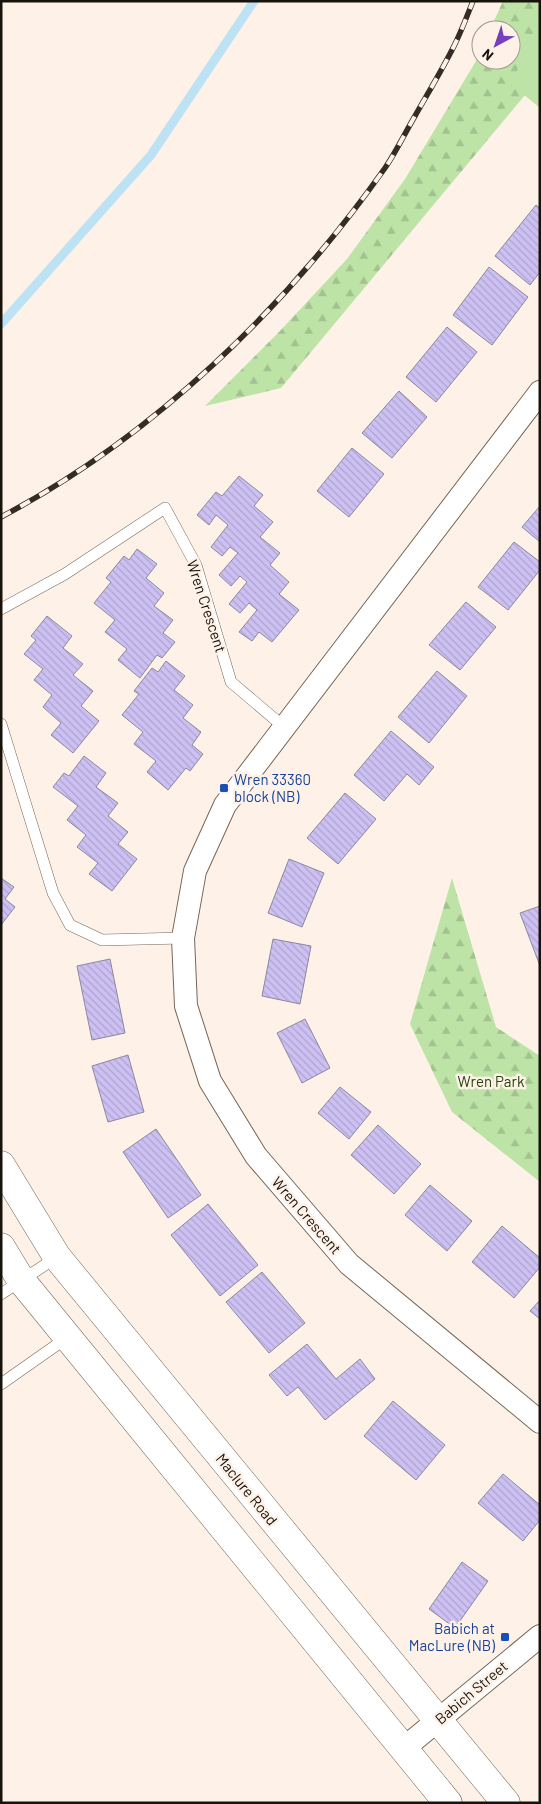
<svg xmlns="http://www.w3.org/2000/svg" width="541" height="1804" viewBox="0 0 541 1804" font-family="Barlow,sans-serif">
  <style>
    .forest { fill: url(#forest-firs) }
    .park { fill: #bde3a7 }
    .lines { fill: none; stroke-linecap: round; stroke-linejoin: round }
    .stream { stroke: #bce2f4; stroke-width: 9 }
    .building { fill: url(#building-back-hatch); stroke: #8c879d }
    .lane-casing { stroke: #776657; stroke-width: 12 }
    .street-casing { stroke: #776657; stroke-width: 24 }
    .secondary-casing { stroke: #776657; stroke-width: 29 }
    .lane { stroke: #fff; stroke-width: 11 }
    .street { stroke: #fff; stroke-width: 22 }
    .secondary { stroke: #fff; stroke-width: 28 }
    .rail-casing { stroke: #332d26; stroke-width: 5.5 }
    .rail { stroke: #fef2e8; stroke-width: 4; stroke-dasharray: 11; stroke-linecap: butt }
    .transit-dot { fill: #1a4fb4; stroke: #fef2e8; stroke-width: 2 }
    .labels { text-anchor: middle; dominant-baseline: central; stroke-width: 5; stroke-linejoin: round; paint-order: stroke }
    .street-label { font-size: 15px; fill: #18120c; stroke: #fef2e8 }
    .transit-label { font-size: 15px; fill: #164399; stroke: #fef2e8; text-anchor: start }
    .park-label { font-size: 15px; fill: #24420b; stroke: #fef2e8 }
  </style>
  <defs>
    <pattern id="forest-firs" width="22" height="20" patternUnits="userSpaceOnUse" patternTransform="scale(1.25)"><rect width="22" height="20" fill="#bde3a7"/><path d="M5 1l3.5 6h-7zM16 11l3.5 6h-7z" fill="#a2c28f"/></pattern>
    <pattern id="building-back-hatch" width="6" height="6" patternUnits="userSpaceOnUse" patternTransform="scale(1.25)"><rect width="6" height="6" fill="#cdc0f3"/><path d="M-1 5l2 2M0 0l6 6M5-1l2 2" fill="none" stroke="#afa4cf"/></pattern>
  </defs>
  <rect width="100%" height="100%" fill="#fef2e8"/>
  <path class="forest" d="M503 1H540V77L281 388 205 406 279 332 347 259 405 179 476 61 481 50V60H511V30H490Z
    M452 878 496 1027 540 1056V1182L452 1112 410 1024Z"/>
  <path class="park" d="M540 18V108L511 84Z"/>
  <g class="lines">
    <path class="stream" d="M1 324 151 155 254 1"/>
  </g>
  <path class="building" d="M536 205 540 208V272L530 285 495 256Z
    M489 267 528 297 492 345 453 315Z
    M447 327 477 352 436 402 406 377Z
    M399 391 427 417 392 458 362 433Z
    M352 448 384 474 349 517 317 491Z
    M239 476 263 495 254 506 273 522 260 537 280 553 270 565 289 582 279 594 299 610 272 642 259 632 252 641 239 632 257 610 249 603 240 613 229 604 247 582 240 576 231 586 219 575 238 553 230 547 222 556 211 547 228 525 216 515 209 525 197 515 216 492 222 496Z
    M540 506V542L522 527Z
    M514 542 540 562V570L508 610 478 587Z
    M137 549 157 564 146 578 164 593 154 606 173 620 163 633 175 642 162 658 157 655 140 678 118 660 127 649 105 632 115 620 94 603 111 582 106 578 124 556 129 560Z
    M466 602 496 627 460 670 429 645Z
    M47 616 72 636 63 648 83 664 73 675 93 691 81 706 99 721 73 753 51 735 61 723 43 707 52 695 34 680 43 669 24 654 36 640 31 636Z
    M166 661 185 676 174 690 193 705 183 718 201 732 192 745 203 754 190 771 186 768 168 790 147 772 156 761 134 744 143 732 122 715 139 694 134 691 152 668 158 672Z
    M437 671 467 696 429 743 398 717Z
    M391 731 434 767 419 785 407 774 384 801 354 775Z
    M84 756 106 773 96 787 118 803 108 816 128 832 118 844 137 859 112 891 89 874 98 863 77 847 86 835 67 820 78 806 53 787 64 773 69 776Z
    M345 793 376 819 338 864 307 838Z
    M289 859 324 873 302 927 268 913Z
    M1 878 14 887 5 899 15 907 1 925Z
    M540 906V966L520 913Z
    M273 939 311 946 300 1004 262 996Z
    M110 959 125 1033 92 1040 77 966Z
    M305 1019 330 1068 302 1083 277 1033Z
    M128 1055 144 1112 108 1122 92 1066Z
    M340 1087 371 1112 349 1139 318 1113Z
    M378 1125 421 1164 394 1194 351 1155Z
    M156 1129 201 1195 168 1218 123 1152Z
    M430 1185 472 1221 447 1251 405 1215Z
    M208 1204 258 1265 220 1296 171 1235Z
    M502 1226 540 1258V1267L514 1298 472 1262Z
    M262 1272 305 1323 269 1353 226 1302Z
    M540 1300V1319L530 1311Z
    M307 1344 336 1379 360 1359 375 1379 325 1420 298 1387 287 1396 269 1375Z
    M393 1401 445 1445 416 1480 364 1436Z
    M503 1474 540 1505V1520L523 1541 478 1503Z
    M462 1562 488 1581 455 1628 429 1609Z"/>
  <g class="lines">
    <defs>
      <path id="lane" d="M1 609 65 574 165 508 196 565 231 682 284 727
        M1 724 53 893 70 925 102 940 183 938
        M1 1294 57 1257
        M1 1384 68 1337"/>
      <path id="street" d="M540 392 225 805 195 871 183 938 186 1006 210 1081 256 1156 349 1264 540 1422
        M403 1749 540 1636"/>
      <path id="secondary" d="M1 1165 57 1257 506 1803
        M1 1247 21 1280 448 1803"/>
    </defs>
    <use href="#lane" class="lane-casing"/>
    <use href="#street" class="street-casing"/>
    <use href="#secondary" class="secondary-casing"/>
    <use href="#lane" class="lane"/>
    <use href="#street" class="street"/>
    <use href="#secondary" class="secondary"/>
    <defs>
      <path id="rail" d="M1 517C153 437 286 308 385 168 396 152 405 133 415 116 428 93 442 70 454 46 461 32 467 16 473 1"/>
    </defs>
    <use href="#rail" class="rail-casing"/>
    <use href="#rail" class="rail"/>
  </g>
  <g class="transit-dot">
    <rect x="219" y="783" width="10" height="10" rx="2.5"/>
    <rect x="500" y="1632" width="10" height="10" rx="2.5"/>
  </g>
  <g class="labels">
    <g class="street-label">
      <text transform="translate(207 606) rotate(72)">Wren Crescent</text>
      <text transform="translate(307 1215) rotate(49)">Wren Crescent</text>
      <text transform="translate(247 1489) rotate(51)">Maclure Road</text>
      <text transform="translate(471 1692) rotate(-40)">Babich Street</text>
    </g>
    <g class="transit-label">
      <text x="234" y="779">Wren 33360<tspan x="234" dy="17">block (NB)</tspan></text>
      <text x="495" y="1628" text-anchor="end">Babich at<tspan x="495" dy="17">MacLure (NB)</tspan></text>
    </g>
    <g class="park-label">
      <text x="491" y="1081">Wren Park</text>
    </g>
  </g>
  <rect width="541" height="1804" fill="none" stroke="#18120c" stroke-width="5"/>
  <g transform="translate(496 45) rotate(220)"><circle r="24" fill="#fef2e8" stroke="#a29890"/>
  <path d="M0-4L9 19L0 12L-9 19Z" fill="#7641b8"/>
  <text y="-8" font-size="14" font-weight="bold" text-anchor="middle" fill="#18120c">N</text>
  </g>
</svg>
